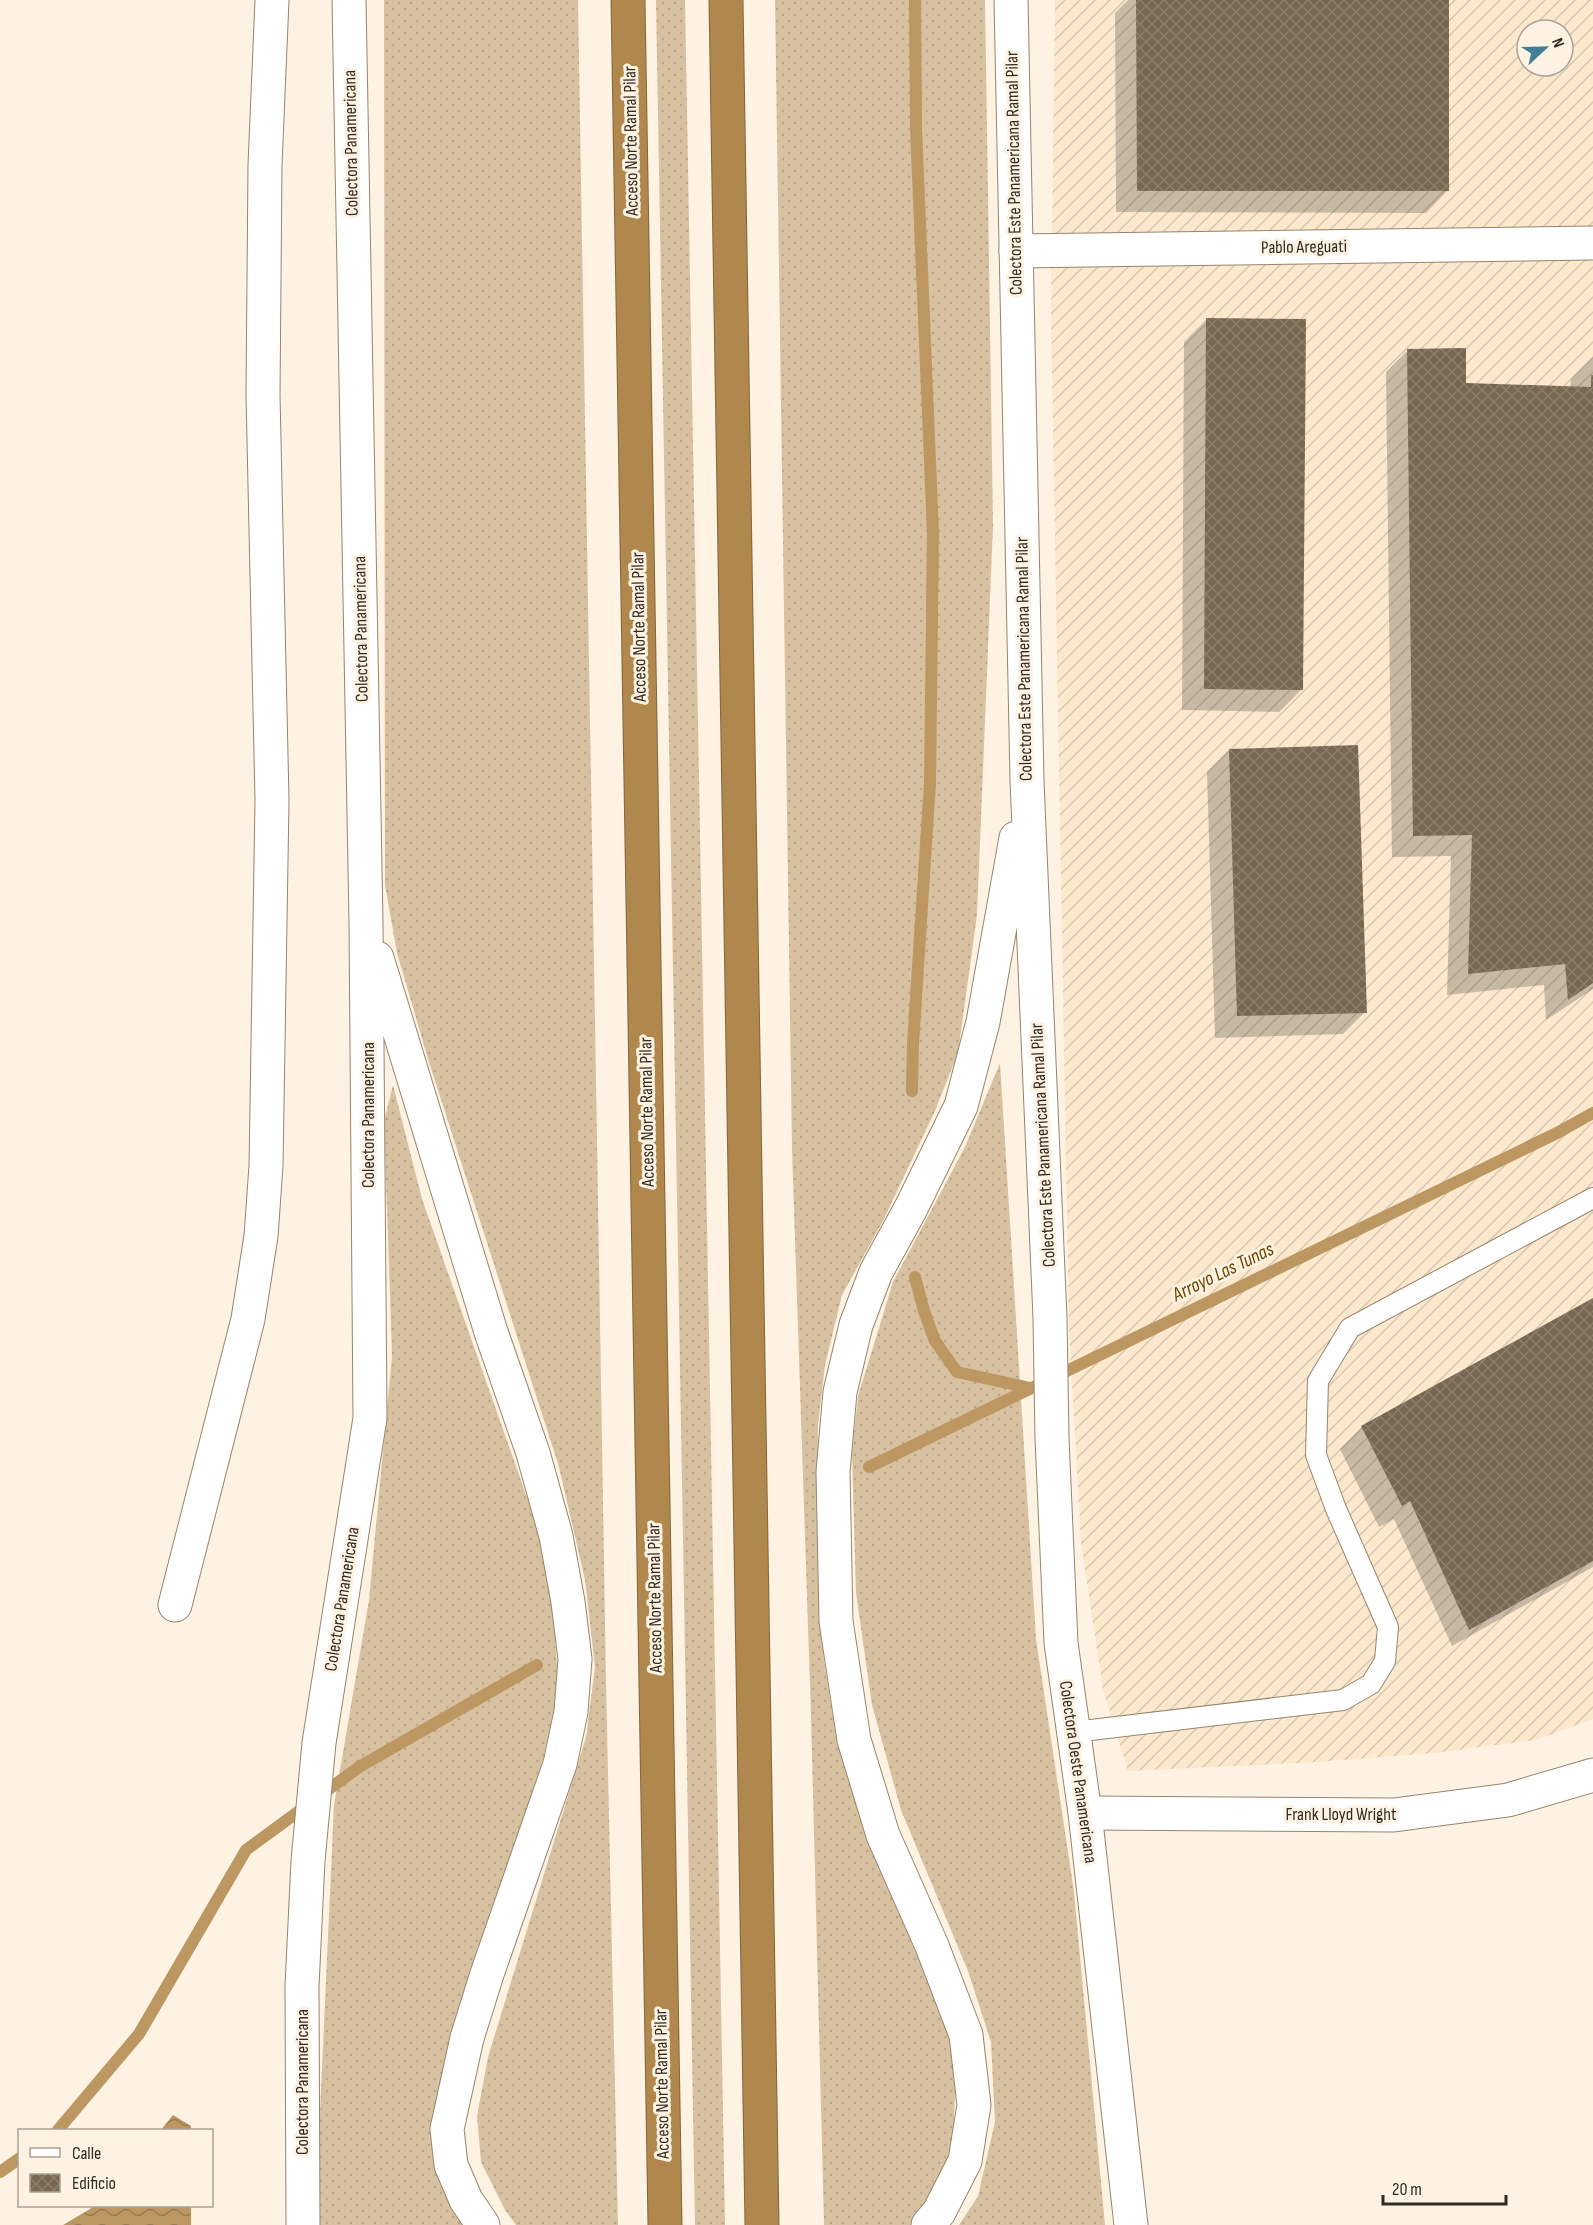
<svg xmlns="http://www.w3.org/2000/svg" width="1593" height="2225" viewBox="0 0 1593 2225" font-family="'Sofia Sans Condensed',sans-serif">
  <style>
    .industrial { fill: url(#industrial-furrows); fill-rule: evenodd }
    .grass { fill: url(#grass-dots) }
    .water { fill: url(#water-waves) }
    .shadow { fill: #0003 }
    .lines { fill: none; stroke-linecap: round; stroke-linejoin: round }
    .stream { stroke: #bc9762; stroke-width: 12 }
    .building { fill: url(#building-cross-hatch) }
    .service-casing { stroke: #96856c; stroke-width: 22 }
    .minor-casing { stroke: #96856c; stroke-width: 35 }
    .tertiary-casing { stroke: #96856c; stroke-width: 35 }
    .motorway-casing { stroke: #84673d; stroke-width: 35 }
    .service { stroke: #fff; stroke-width: 20 }
    .minor { stroke: #fff; stroke-width: 33 }
    .tertiary { stroke: #fff; stroke-width: 33 }
    .motorway { stroke: #b0874c; stroke-width: 33 }
    .labels { text-anchor: middle; dominant-baseline: central; stroke-width: 6; stroke-linejoin: round; paint-order: stroke }
    .street-label { font-size: 18px; fill: #322b21; stroke: #fef2e2 }
    .water-label { font-size: 20px; font-style: italic; fill: #6b4600; stroke: #fef2e2 }
  </style>
  <defs>
    <pattern id="industrial-furrows" width="10" height="10" patternUnits="userSpaceOnUse" patternTransform="scale(1.5)"><rect width="10" height="10" fill="#fbe8cd"/><path d="M-1 1l2-2M0 10L10 0M9 11l2-2" fill="none" stroke="#d8c7b0"/></pattern>
    <pattern id="grass-dots" width="8" height="8" patternUnits="userSpaceOnUse" patternTransform="scale(1.5)"><rect width="8" height="8" fill="#d8c1a1"/><path d="M2 2h.1M6 6h.1" fill="none" stroke="#baa68a" stroke-width="1.8" stroke-linecap="round"/></pattern>
    <pattern id="water-waves" width="16" height="10" patternUnits="userSpaceOnUse" patternTransform="scale(1.5)"><rect width="16" height="10" fill="#bc9762"/><path d="M0 5q4-4 8 0t8 0" fill="none" stroke="#997b50"/></pattern>
    <pattern id="building-cross-hatch" width="8" height="8" patternUnits="userSpaceOnUse" patternTransform="scale(1.5)"><rect width="8" height="8" fill="#796851"/><path d="M0 0l8 8M0 8l8-8" fill="none" stroke="#8b7e6c"/></pattern>
  </defs>
  <rect width="100%" height="100%" fill="#fef2e2"/>
  <path class="industrial" d="M1055 0H1593V1719L1536 1740 1434 1753 1318 1762 1128 1771 1103 1690 1081 1542 1069 1328 1051 316ZM1527 30H1563V66H1527Z"/>
  <path class="grass" d="M384 0H578L606 1682 618 2225H516L505 2210 481 2162 477 2116 488 2057 586 1737 595 1667 585 1580 559 1467 428 1059 397 953 385 885Z
    M656 0H685L725 2225H695Z
    M775 0H985L993 526 977 915 958 1053 935 1111 882 1223 842 1295 825 1365 818 1424 817 1547 824 1661 837 1741 866 1828 949 2023 956 2078 953 2138 939 2189 913 2225H824L811 1715 792 1150Z
    M1000 1063 1036 1639 1074 1892 1105 2225H959L978 2196 995 2122 991 2042 968 1971 901 1810 872 1705 856 1593 852 1452 858 1396 893 1282 965 1147Z
    M393 1085 422 1199 537 1526 552 1601 559 1692 542 1764 449 2042 436 2106 438 2178 454 2212 467 2225H318L317 2178 334 1805 369 1600 392 1356 384 1121Z"/>
  <path class="water" d="M173 2115 191 2126V2130H161Z
    M95 2206H191V2225H63Z"/>
  <path class="shadow" d="M1128 0H1448V190L1426 213 1116 212 1115 13Z
    M1206 320 1301 690 1279 712 1182 710 1184 342Z
    M1408 350 1465 384 1570 388 1571 379 1593 357V989L1546 1020 1544 985 1447 995 1451 856 1392 857 1386 372Z
    M1229 750 1365 1012 1343 1034 1215 1038 1207 772Z
    M1593 1300V1567L1452 1646 1394 1519 1379 1527 1340 1449 1362 1427Z"/>
  <g class="lines">
    <path class="stream" d="M912 1091 913 1044 930 783 933 533 916 128 915 0
      M915 1277 924 1311 935 1341 957 1372 1030 1388
      M869 1467 1557 1133 1593 1113
      M58 2130 139 2034 246 1850 359 1767 537 1665
      M0 2172 20 2158"/>
  </g>
  <path class="building" d="M1136 0H1449V191H1137Z
    M1206 318 1306 319 1303 690 1204 689Z
    M1466 348V383L1591 387V375H1593V983L1568 1000 1565 964 1468 974 1472 835 1413 836 1407 349Z
    M1358 745 1367 1013 1237 1016 1229 749Z
    M1593 1298V1561L1469 1630 1410 1501 1402 1506 1361 1426Z"/>
  <g class="lines">
    <defs>
      <path id="service" d="M1074 1732 1343 1700 1371 1684 1385 1661 1388 1627 1336 1509 1316 1455 1318 1381 1350 1328 1593 1198"/>
      <path id="minor" d="M1016 251 1593 243
        M175 1605 248 1319 261 1236 266 1166 272 800 263 395 265 165 272 0
        M1085 1813 1394 1815 1508 1800 1593 1775"/>
      <path id="tertiary" d="M1011 0 1027 781 1050 1318 1052 1438 1061 1643 1085 1813 1131 2225
        M377 958 491 1332 533 1453 556 1536 568 1602 575 1659 571 1712 560 1764 487 1974 467 2038 447 2129 451 2165 466 2200 483 2225
        M303 2225 302 1986 308 1861 319 1743 370 1418 366 922 349 0
        M928 2225 939 2212 965 2161 974 2105 966 2035 932 1946 883 1835 854 1740 836 1621 833 1472 840 1392 856 1325 876 1272 911 1208 961 1106 983 1022 1016 838"/>
      <path id="motorway" d="M628 0 665 2225
        M726 0 762 2225"/>
    </defs>
    <use href="#service" class="service-casing"/>
    <use href="#minor" class="minor-casing"/>
    <use href="#tertiary" class="tertiary-casing"/>
    <use href="#motorway" class="motorway-casing"/>
    <use href="#service" class="service"/>
    <use href="#minor" class="minor"/>
    <use href="#tertiary" class="tertiary"/>
    <use href="#motorway" class="motorway"/>
  </g>
  <g class="labels">
    <g class="street-label">
      <text transform="translate(631 141) rotate(-91)">Acceso Norte Ramal Pilar</text>
      <text transform="translate(351 143) rotate(-91)">Colectora Panamericana</text>
      <text transform="translate(1014 173) rotate(-91)">Colectora Este Panamericana Ramal Pilar</text>
      <text transform="translate(1304 247) rotate(-1)">Pablo Areguati</text>
      <text transform="translate(639 627) rotate(-91)">Acceso Norte Ramal Pilar</text>
      <text transform="translate(361 629) rotate(-91)">Colectora Panamericana</text>
      <text transform="translate(1024 659) rotate(-91)">Colectora Este Panamericana Ramal Pilar</text>
      <text transform="translate(647 1112) rotate(-91)">Acceso Norte Ramal Pilar</text>
      <text transform="translate(368 1115) rotate(-90)">Colectora Panamericana</text>
      <text transform="translate(1043 1145) rotate(-93)">Colectora Este Panamericana Ramal Pilar</text>
      <text transform="translate(655 1598) rotate(-91)">Acceso Norte Ramal Pilar</text>
      <text transform="translate(342 1599) rotate(-81)">Colectora Panamericana</text>
      <text transform="translate(1078 1772) rotate(82)">Colectora Oeste Panamericana</text>
      <text x="1341" y="1814">Frank Lloyd Wright</text>
      <text transform="translate(302 2082) rotate(-90)">Colectora Panamericana</text>
      <text transform="translate(662 2084) rotate(-91)">Acceso Norte Ramal Pilar</text>
    </g>
    <g class="water-label">
      <text transform="translate(1223 1272) rotate(-26)">Arroyo Las Tunas</text>
    </g>
  </g>
  <rect x="18" y="2129" width="195" height="78" fill="#fef2e2" stroke="#aca295" stroke-width="1.5"/>
  <rect x="30" y="2148" width="30" height="9" fill="#ffffff" stroke="#aca295" stroke-width="1.5"/>
  <text x="72" y="2159" font-size="18" fill="#322b21">Calle</text>
  <rect x="30" y="2174" width="30" height="18" fill="url(#building-cross-hatch)" stroke="#aca295" stroke-width="1.5"/>
  <text x="72" y="2189" font-size="18" fill="#322b21">Edificio</text>
  <g transform="translate(1545 48) rotate(68)"><circle r="28" fill="#fef2e2" stroke="#aca295" stroke-width="1.5"/>
  <path d="M0-4.5L10 22L0 15L-10 22Z" fill="#427e95"/>
  <text y="-9" font-size="16" font-weight="bold" text-anchor="middle" fill="#322b21">N</text>
  </g>
  <path d="M1383 2195v9h123v-9" fill="none" stroke="#322b21" stroke-width="3"/>
  <text x="1392" y="2195" font-size="18" fill="#322b21" stroke="#fef2e2" stroke-width="4.5" paint-order="stroke">20 m</text>
</svg>
